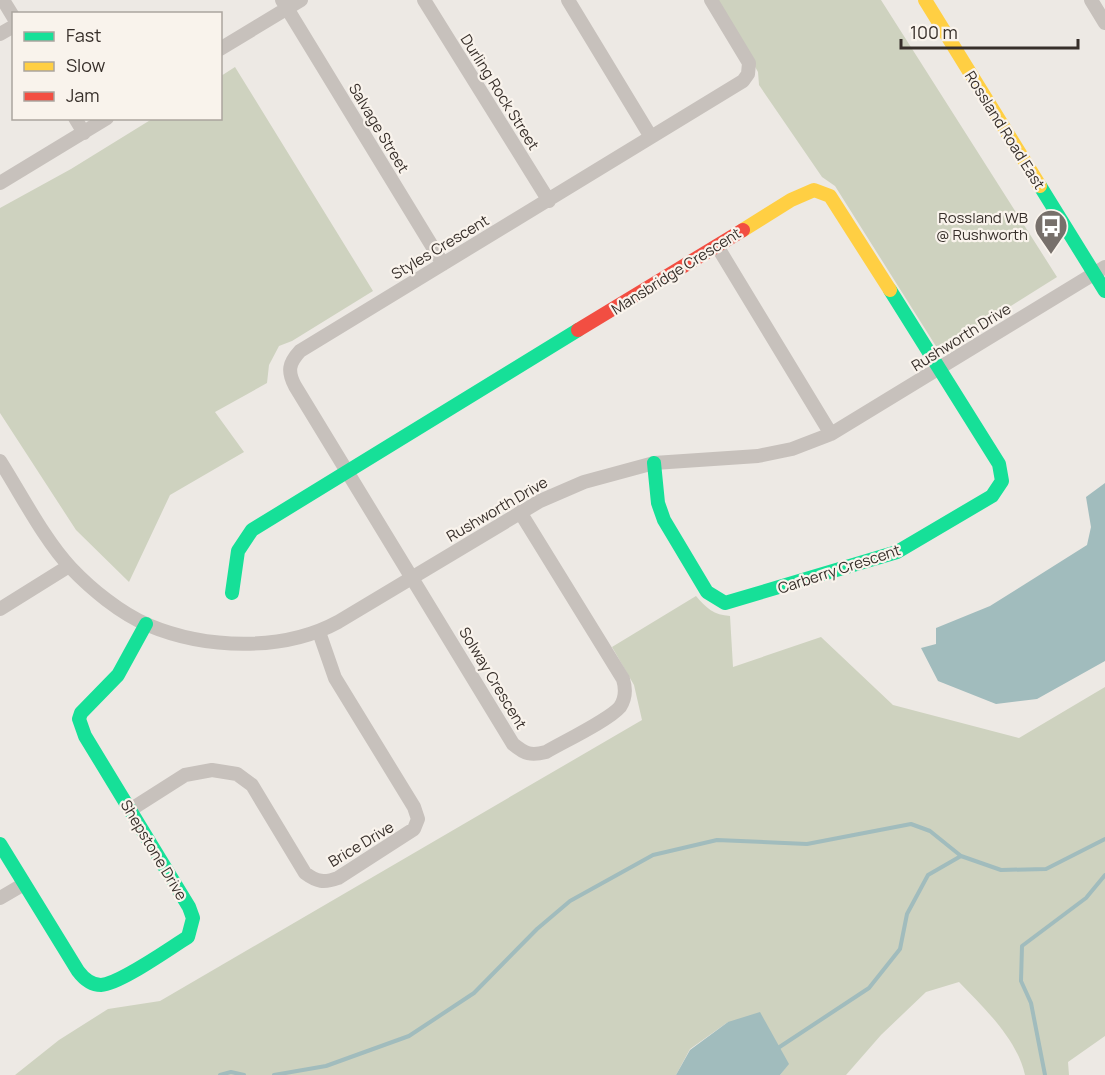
<svg xmlns="http://www.w3.org/2000/svg" width="1105" height="1075" viewBox="0 0 1105 1075" font-family="Manrope,sans-serif">
  <style>
    .green { fill: #ced2bf }
    .water { fill: #a1bcbd }
    .lines { fill: none; stroke-linecap: round; stroke-linejoin: round }
    .stream { stroke: #a1bcbd; stroke-width: 4 }
    .street { stroke: #c7c1bc; stroke-width: 14 }
    .fast { stroke: #16e098; stroke-width: 14 }
    .slow { stroke: #ffcf43; stroke-width: 14 }
    .jam { stroke: #f24e42; stroke-width: 14 }
    .labels { text-anchor: middle; dominant-baseline: central; stroke-width: 4.5; stroke-linejoin: round; paint-order: stroke }
    .street-label { font-size: 15px; fill: #372f2a; stroke: #f9f3ec }
    .poi-label { font-size: 15px; fill: #372f2a; stroke: #f9f3ec; text-anchor: end }
  </style>
  <rect width="100%" height="100%" fill="#ede9e4"/>
  <path class="green" d="M717 0H881L1057 277 939 351 835 186 822 177 759 85 758 72Z
    M235 67 373 291 292 341 279 346 269 365 267 383 215 412 244 452 170 495 129 582 76 530 0 413V208L71 169 152 119 220 118 221 76Z
    M696 596C706 608 714 615 730 616L733 667 821 637 893 705 1019 738 1105 687V1036L1068 1062 1069 1075H1025C1017 1039 984 1008 959 982L926 992 881 1035 846 1075H780L788 1064 778 1048 728 1022 690 1049 676 1075H15L59 1040 108 1009 160 1001 642 720 634 685 612 647Z"/>
  <path class="water" d="M1105 483V661L1037 699 996 704 938 681 921 648 936 644V628L990 606 1087 545 1091 527 1086 497Z
    M760 1012 789 1064 780 1075H676L690 1050 728 1022Z"/>
  <g class="lines">
    <path class="stream" d="M778 1048 869 988 900 949 907 914 928 875 961 856
      M220 1075 231 1072 244 1075
      M274 1075 326 1066 409 1036 474 993 537 929 570 901 653 855 717 840 807 844 911 824 930 831 961 856 1001 870 1046 869 1105 839
      M1045 1075 1031 1003 1021 981 1022 946 1086 898 1105 875"/>
    <path class="street" d="M3 0 14 18
      M282 0 443 264
      M424 0 549 201
      M568 0 651 137
      M1091 0 1105 23
      M0 34 14 26
      M220 49 301 0
      M75 118 84 133
      M0 183 107 118
      M717 246 831 434
      M0 461C21 494 45 541 71 568 91 589 120 613 148 625 205 649 283 652 338 622L540 501 584 482 654 463 758 456 792 449 831 434 1105 267
      M520 512 623 679C626 689 626 698 620 707 609 720 563 742 546 752 531 756 525 754 513 744L295 386C287 371 289 363 300 351L743 81 748 74 749 63 711 0
      M0 609 69 566
      M130 810 185 775 212 770 237 774 252 785 305 873C317 882 324 883 338 878L414 829 418 819 414 807 335 678 319 632
      M0 898 24 884"/>
    <path class="fast" d="M1040 186 1105 291
      M654 463 658 503 664 520 707 592 725 603 897 552 992 496 1002 481 999 464 890 290
      M232 593 238 551 252 530 578 330
      M0 844 78 971C84 979 91 985 101 985 120 984 170 948 188 937L193 918 189 907 85 736 79 719 81 713 118 675 146 624"/>
    <path class="slow" d="M925 0 1040 186
      M743 230 791 200 814 190 830 196 890 290"/>
    <path class="jam" d="M578 330 743 230"/>
  </g>
  <defs>
    <symbol id="bus-pin" viewBox="-11 -11 22 30"><path d="M0 17L-7.5 6A9.5 9.5 0 1 1 7.5 6Z" fill="#77706b" stroke="#f9f3ec"/><path d="M-5-6H5V4H4V6H2V4H-2V6H-4V4H-5ZM-3.5-4V0h7V-4ZM-3.5 1.2v1.5H-2V1.2ZM2 1.2v1.5H3.5V1.2Z" fill="#fff"/></symbol>
  </defs>
  <g fill-rule="evenodd">
    <use href="#bus-pin" x="1032" y="207" width="38" height="52"/>
  </g>
  <g class="labels">
    <g class="street-label">
      <text transform="translate(500 92) rotate(58)">Durling Rock Street</text>
      <text transform="translate(379 128) rotate(59)">Salvage Street</text>
      <text transform="translate(1005 130) rotate(58)">Rossland Road East</text>
      <text transform="translate(440 247) rotate(-31)">Styles Crescent</text>
      <text transform="translate(676 271) rotate(-32)">Mansbridge Crescent</text>
      <text transform="translate(961 337) rotate(-32)">Rushworth Drive</text>
      <text transform="translate(497 509) rotate(-30)">Rushworth Drive</text>
      <text transform="translate(839 569) rotate(-18)">Carberry Crescent</text>
      <text transform="translate(493 678) rotate(59)">Solway Crescent</text>
      <text transform="translate(361 844) rotate(-31)">Brice Drive</text>
      <text transform="translate(154 850) rotate(59)">Shepstone Drive</text>
    </g>
    <g class="poi-label">
      <text x="1028" y="217">Rossland WB<tspan x="1028" dy="17">@ Rushworth</tspan></text>
    </g>
  </g>
  <rect x="12" y="12" width="210" height="108" fill="#f9f3ec" stroke="#aba59e" stroke-width="1.5"/>
  <rect x="24" y="32" width="30" height="9" fill="#16e098" stroke="#aba59e" stroke-width="1.5"/>
  <text x="66" y="42" font-size="18" fill="#372f2a">Fast</text>
  <rect x="24" y="62" width="30" height="9" fill="#ffcf43" stroke="#aba59e" stroke-width="1.5"/>
  <text x="66" y="72" font-size="18" fill="#372f2a">Slow</text>
  <rect x="24" y="92" width="30" height="9" fill="#f24e42" stroke="#aba59e" stroke-width="1.5"/>
  <text x="66" y="102" font-size="18" fill="#372f2a">Jam</text>
  <path d="M901 39v9h177v-9" fill="none" stroke="#372f2a" stroke-width="3"/>
  <text x="910" y="39" font-size="18" fill="#372f2a" stroke="#f9f3ec" stroke-width="4.5" paint-order="stroke">100 m</text>
</svg>
